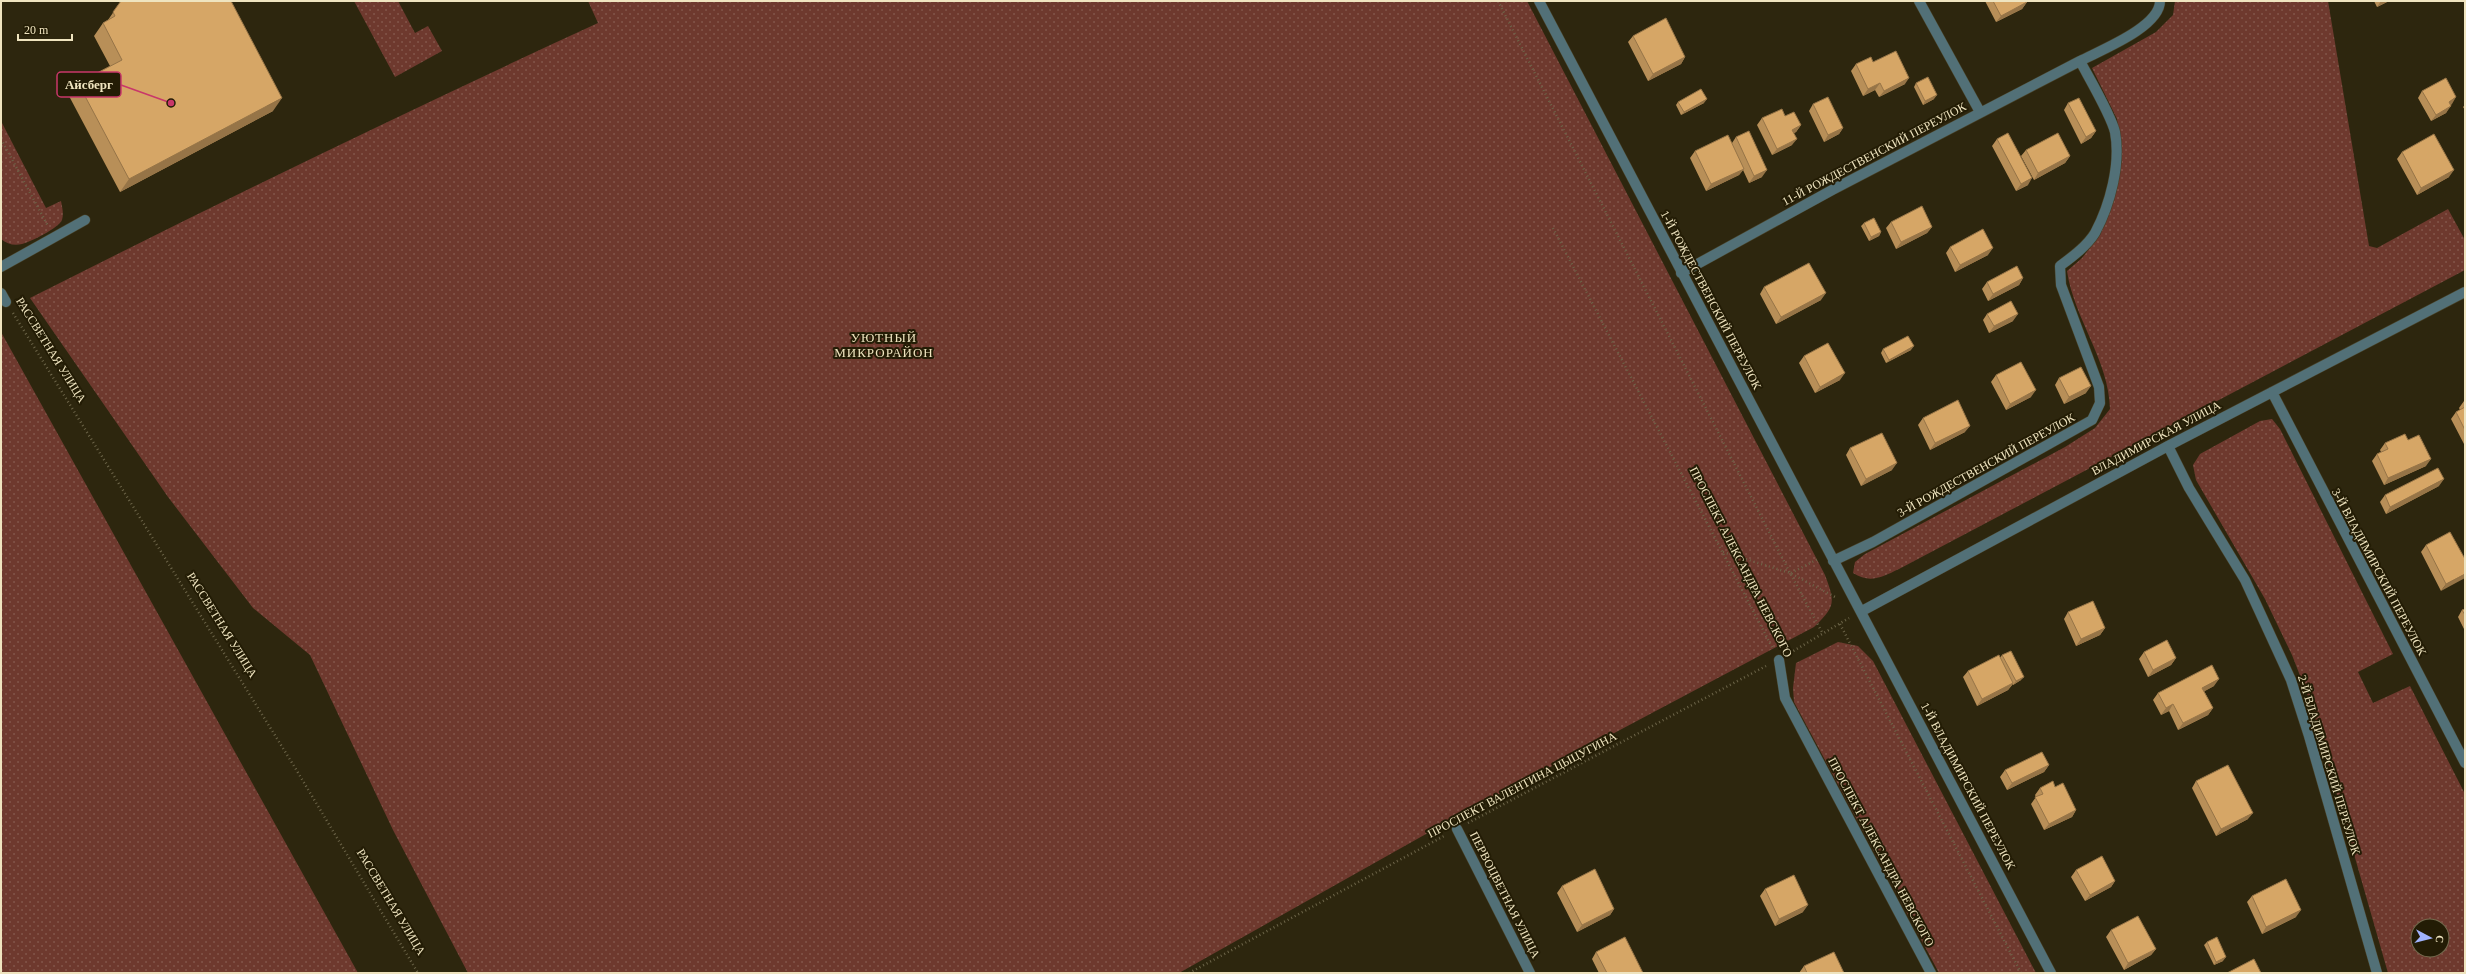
<svg xmlns="http://www.w3.org/2000/svg" width="2466" height="974" viewBox="0 0 2466 974" font-family="Georgia,serif">
  <style>
    .grass { fill: url(#grass-dots); fill-rule: evenodd }
    .lines { fill: none; stroke-linecap: round; stroke-linejoin: round }
    .minor-casing { stroke: #484127; stroke-width: 11 }
    .path { stroke: #6d6549; stroke-width: 2.5; stroke-dasharray: 1 3; stroke-linecap: butt }
    .minor { stroke: #527077; stroke-width: 10 }
    .wall { fill: #b88f58 }
    .shaded-wall { fill: #967447 }
    .building { fill: #d6a666; stroke: #967447 }
    .labels { text-anchor: middle; dominant-baseline: central; stroke-width: 4; stroke-linejoin: round; paint-order: stroke }
    .street-label { font-size: 12px; fill: #efe4bf; stroke: #231c05 }
    .neighbourhood-label { font-size: 13px; letter-spacing: 1px; fill: #efe4bf; stroke: #231c05 }
    .leader { fill: none; stroke: #c9376a; stroke-width: 1.5 }
    .callout-dot { fill: #c9376a; stroke: #231c05; stroke-width: 1.5 }
    .callout { fill: #231c05; stroke: #c9376a; stroke-width: 1.5 }
    .callout-label { font-size: 13px; text-anchor: middle; font-weight: bold; fill: #efe4bf }
  </style>
  <defs>
    <pattern id="grass-dots" width="8" height="8" patternUnits="userSpaceOnUse"><rect width="8" height="8" fill="#6e392e"/><path d="M2 2h.1M6 6h.1" fill="none" stroke="#83564a" stroke-width="1.8" stroke-linecap="round"/></pattern>
  </defs>
  <rect width="100%" height="100%" fill="#2d260e"/>
  <path class="grass" d="M354 1H398L415 33 428 26 442 51 395 77Z
    M588 1H1527L1825 575C1835 602 1836 606 1814 627L1458 816 1179 973H468L393 830 310 655 253 608 168 497 30 298C218 203 407 111 598 23Z
    M2175 1H2328L2369 246 2377 248 2448 209 2465 240V270L1899 569C1882 577 1870 584 1853 573L1855 562 1865 554 2065 447 2095 428 2110 409C2109 360 2074 319 2067 271L2082 258 2100 235 2113 200 2122 160 2117 119 2092 68 2156 32 2173 15Z
    M1 121 46 208 61 201C62 207 64 213 62 220 59 228 30 242 22 244 14 246 7 244 1 239Z
    M1 332 358 973H1Z
    M2272 419 2280 429 2393 654 2358 672 2373 703 2410 686 2465 794V973H2388L2311 704 2292 655 2265 599 2196 480 2193 465 2200 454 2260 421ZM2418 926H2442V950H2418Z
    M1838 642 1858 646 1873 661 2036 973H1939L1794 702 1793 688 1796 663Z"/>
  <g class="lines">
    <defs>
      <path id="minor" d="M1539 1 2051 973
        M1919 1 1980 112
        M1 267 85 220
        M1681 273 1834 189 2080 61
        M1 293 6 302
        M2272 392 2465 763
        M2168 446 2189 488 2245 580 2291 680 2309 736 2377 973
        M1833 561 1873 542 2092 420 2100 403 2099 387 2061 285 2060 266C2072 257 2087 246 2095 233 2110 205 2121 164 2115 132 2111 115 2089 78 2080 61 2101 50 2160 27 2160 1
        M1862 611 2168 446 2465 292
        M1779 660 1785 698 1931 973
        M1457 829 1530 973"/>
    </defs>
    <use href="#minor" class="minor-casing"/>
    <path class="path" d="M1498 1 1790 573 1823 634
      M1 139 48 226
      M1553 228 1773 649
      M13 313 294 766 418 973
      M1723 552 1790 573 1837 598
      M1791 573 1818 559
      M1840 624 2021 973
      M1790 653 1849 618
      M1468 823 1766 666
      M1189 973 1446 835"/>
    <use href="#minor" class="minor"/>
  </g>
  <path class="wall" d="M121 1 273 111 120 192 69 96 78 83 110 66 94 36 103 23 108 20Z
    M1985 1H2026L2027 2 2022 9 1996 22Z
    M2374 1H2389L2377 7Z
    M1633 36 1685 57 1681 64 1648 81 1628 42Z
    M1873 62 1905 84 1879 97 1875 90 1863 96 1851 71 1856 64Z
    M1916 83 1934 99 1923 105 1914 87Z
    M2422 91 2452 104 2450 105 2446 113 2431 121 2418 98Z
    M1678 102 1704 103 1681 115 1676 105Z
    M2068 103 2096 131 2091 138 2081 144 2064 110Z
    M1813 104 1843 128 1839 134 1824 142 1809 111Z
    M2465 105V110L2463 107Z
    M1785 116 1801 125 1796 132 1794 133 1792 145 1772 155 1757 125 1762 118Z
    M1736 137 1762 177 1749 183 1743 170 1739 175 1706 191 1690 158 1695 151 1732 143Z
    M1997 139 2028 185 2016 191 1992 146Z
    M2026 150 2070 156 2065 163 2034 180 2021 156Z
    M2402 152 2449 177 2417 195 2397 159Z
    M1891 222 1932 227 1927 233 1896 249 1886 228Z
    M1864 223 1881 232 1879 236 1869 241 1861 226Z
    M1950 247 1988 255 1955 272 1946 253Z
    M2023 278 2019 285 1988 301 1982 289 1987 282Z
    M1764 287 1821 300 1776 324 1760 294Z
    M1987 314 2013 321 1989 333 1983 320Z
    M1883 349 1911 350 1886 363 1881 353Z
    M1804 356 1840 380 1815 393 1799 363Z
    M1996 375 2031 397 2006 410 1991 382Z
    M2059 378 2086 393 2064 404 2055 385Z
    M2465 400V443L2464 444 2451 419 2456 412 2460 410 2459 408 2464 401Z
    M1923 418 1965 432 1930 450 1918 425Z
    M2408 440 2426 466 2384 485 2372 461 2377 454 2381 452 2380 450 2385 443Z
    M1850 448 1892 470 1861 486 1846 455Z
    M2439 486 2386 514 2380 502 2385 495Z
    M2426 545 2465 559 2441 591 2421 552Z
    M2465 609V631L2458 617 2462 610Z
    M2068 612 2105 628 2100 635 2076 646 2064 619Z
    M2144 652 2176 658 2171 665 2148 677 2139 659Z
    M2002 655 2021 680 2013 685V684L2008 690 1977 706 1963 677 1968 671 2000 658Z
    M2214 686 2204 691 2213 708 2208 715 2178 730 2169 711 2161 715 2153 700 2158 693Z
    M2049 765 2044 772 2007 790 2000 777 2005 770Z
    M2196 781 2248 819 2216 836 2192 788Z
    M2055 787 2076 810 2072 817 2044 830 2031 804 2036 797 2035 795 2040 788Z
    M2076 870 2115 881 2111 887 2085 901 2071 877Z
    M1562 886 1614 909 1610 915 1577 932 1557 893Z
    M1765 889 1803 912 1775 926 1760 896Z
    M2252 896 2296 917 2262 934 2247 902Z
    M2111 930 2156 949 2151 955 2124 970 2106 937Z
    M2207 942 2223 961 2214 965 2204 945Z
    M1596 952 1643 973H1599L1592 959Z
    M1804 966 1844 973H1799Z"/>
  <path class="shaded-wall" d="M2381 1H2389L2377 7Z
    M2027 2 2022 9 1996 22 2001 16Z
    M1685 57 1681 64 1648 81 1653 74Z
    M1909 78 1905 84 1879 97 1884 91Z
    M1880 83 1875 90 1863 96 1868 89Z
    M1937 95 1934 99 1923 105 1925 101Z
    M2456 97 2452 104 2444 109 2449 102Z
    M282 98 273 111 120 192 129 179Z
    M1707 99 1704 103 1681 115 1684 112Z
    M2451 106 2446 113 2431 121 2436 115Z
    M1801 125 1796 132 1787 136 1792 130Z
    M1843 128 1839 134 1824 142 1828 135Z
    M2096 131 2091 138 2081 144 2086 137Z
    M1797 139 1792 145 1772 155 1777 149Z
    M2070 156 2065 163 2034 180 2038 173Z
    M1744 169 1739 175 1706 191 1711 184Z
    M1767 170 1762 177 1749 183 1754 176Z
    M2454 170 2449 177 2417 195 2421 188Z
    M2032 178 2028 185 2016 191 2021 184Z
    M1932 227 1927 233 1896 249 1901 242Z
    M1881 232 1879 236 1869 241 1871 237Z
    M1993 248 1988 255 1955 272 1960 265Z
    M2023 278 2019 285 1988 301 1993 294Z
    M1826 293 1821 300 1776 324 1781 317Z
    M2018 314 2013 321 1989 333 1994 326Z
    M1914 346 1911 350 1886 363 1889 360Z
    M1845 373 1840 380 1815 393 1820 387Z
    M2091 386 2086 393 2064 404 2069 397Z
    M2036 390 2031 397 2006 410 2010 404Z
    M1970 426 1965 432 1930 450 1935 443Z
    M2431 459 2426 466 2384 485 2388 478Z
    M1897 463 1892 470 1861 486 1866 479Z
    M2444 479 2439 486 2386 514 2390 507Z
    M2465 574V578L2441 591 2446 584Z
    M2105 628 2100 635 2076 646 2081 639Z
    M2176 658 2171 665 2148 677 2153 670Z
    M2024 677 2021 680 2013 685 2016 681Z
    M2219 679 2214 686 2198 695 2202 688Z
    M2013 683 2008 690 1977 706 1982 699Z
    M2173 704 2169 711 2161 715 2166 708Z
    M2213 708 2208 715 2178 730 2183 723Z
    M2049 765 2044 772 2007 790 2012 783Z
    M2076 810 2072 817 2044 830 2049 824Z
    M2253 813 2248 819 2216 836 2221 829Z
    M2115 881 2111 887 2085 901 2090 895Z
    M1808 905 1803 912 1775 926 1779 919Z
    M1614 909 1610 915 1577 932 1582 925Z
    M2301 910 2296 917 2262 934 2266 927Z
    M2156 949 2151 955 2124 970 2128 963Z
    M2226 957 2223 961 2214 965 2216 962Z"/>
  <path class="building" d="M121 1H231L282 98 129 179 78 83 122 60 103 23 115 16 113 12Z
    M1993 1H2026L2027 2 2001 16Z
    M1666 18 1685 57 1653 74 1633 36Z
    M1896 51 1909 78 1884 91 1880 83 1868 89 1856 64 1871 57 1873 62Z
    M1928 77 1937 95 1925 101 1916 83Z
    M2446 78 2456 97 2449 102 2451 106 2436 115 2422 91Z
    M1701 89 1707 99 1684 112 1678 102Z
    M1828 97 1843 128 1828 135 1813 104Z
    M2079 98 2096 131 2086 137 2068 103Z
    M1782 109 1785 116 1794 112 1801 125 1792 130 1797 139 1777 149 1762 118Z
    M1749 131 1767 170 1754 176 1736 137Z
    M2008 133 2032 178 2021 184 1997 139Z
    M2058 133 2070 156 2038 173 2026 150Z
    M2434 134 2454 170 2421 188 2402 152Z
    M1728 135 1744 169 1711 184 1695 151Z
    M1922 206 1932 227 1901 242 1891 222Z
    M1874 218 1881 232 1871 237 1864 223Z
    M1983 229 1993 248 1960 265 1950 247Z
    M1809 263 1826 293 1781 317 1764 287Z
    M2017 266 2023 278 1993 294 1987 282Z
    M2011 301 2018 314 1994 326 1987 314Z
    M1908 336 1914 346 1889 360 1883 349Z
    M1828 343 1845 373 1820 387 1804 356Z
    M2021 362 2036 390 2010 404 1996 375Z
    M2081 367 2091 386 2069 397 2059 378Z
    M1958 400 1970 426 1935 443 1923 418Z
    M2465 407V430L2456 412Z
    M1882 433 1897 463 1866 479 1850 448Z
    M2405 434 2408 440 2419 435 2431 459 2388 478 2377 454 2388 449 2385 443Z
    M2438 468 2444 479 2390 507 2385 495Z
    M2450 532 2465 559V574L2446 584 2426 545Z
    M2093 601 2105 628 2081 639 2068 612Z
    M2465 609V615L2462 610Z
    M2167 640 2176 658 2153 670 2144 652Z
    M2011 651 2024 677 2016 681 2002 655Z
    M1999 655 2013 683 1982 699 1968 671Z
    M2212 665 2219 679 2202 688 2213 708 2183 723 2173 704 2166 708 2158 693Z
    M2042 752 2049 765 2012 783 2005 770Z
    M2228 765 2253 813 2221 829 2196 781Z
    M2053 781 2055 787 2063 783 2076 810 2049 824 2035 797 2043 794 2040 788Z
    M2102 856 2115 881 2090 895 2076 870Z
    M1595 869 1614 909 1582 925 1562 886Z
    M1794 875 1808 905 1779 919 1765 889Z
    M2286 879 2301 910 2266 927 2252 896Z
    M2138 916 2156 949 2128 963 2111 930Z
    M1625 937 1643 973H1607L1596 952Z
    M2217 937 2226 957 2216 962 2207 942Z
    M1834 952 1844 973H1807L1804 966Z
    M2254 959 2261 973H2227Z"/>
  <g class="labels">
    <g class="street-label">
      <text transform="translate(1874 154) rotate(-28)">11-Й РОЖДЕСТВЕНСКИЙ ПЕРЕУЛОК</text>
      <text transform="translate(1711 300) rotate(62)">1-Й РОЖДЕСТВЕНСКИЙ ПЕРЕУЛОК</text>
      <text transform="translate(51 350) rotate(58)">РАССВЕТНАЯ УЛИЦА</text>
      <text transform="translate(2156 438) rotate(-28)">ВЛАДИМИРСКАЯ УЛИЦА</text>
      <text transform="translate(1986 465) rotate(-29)">3-Й РОЖДЕСТВЕНСКИЙ ПЕРЕУЛОК</text>
      <text transform="translate(1741 562) rotate(63)">ПРОСПЕКТ АЛЕКСАНДРА НЕВСКОГО</text>
      <text transform="translate(2379 572) rotate(62)">3-Й ВЛАДИМИРСКИЙ ПЕРЕУЛОК</text>
      <text transform="translate(222 625) rotate(58)">РАССВЕТНАЯ УЛИЦА</text>
      <text transform="translate(2329 765) rotate(73)">2-Й ВЛАДИМИРСКИЙ ПЕРЕУЛОК</text>
      <text transform="translate(1522 785) rotate(-28)">ПРОСПЕКТ ВАЛЕНТИНА ЦЫЦУГИНА</text>
      <text transform="translate(1968 786) rotate(62)">1-Й ВЛАДИМИРСКИЙ ПЕРЕУЛОК</text>
      <text transform="translate(1881 852) rotate(62)">ПРОСПЕКТ АЛЕКСАНДРА НЕВСКОГО</text>
      <text transform="translate(1505 895) rotate(63)">ПЕРВОЦВЕТНАЯ УЛИЦА</text>
      <text transform="translate(391 902) rotate(59)">РАССВЕТНАЯ УЛИЦА</text>
    </g>
    <g class="neighbourhood-label">
      <text x="884" y="337">УЮТНЫЙ<tspan x="884" dy="15">МИКРОРАЙОН</tspan></text>
    </g>
  </g>
  <path class="leader" d="M171 103L121 85"/>
  <circle class="callout-dot" cx="171" cy="103" r="4"/>
  <rect class="callout" x="57" y="72" width="64" height="25" rx="4"/>
  <g class="callout-label">
    <text x="89" y="89">Айсберг</text>
  </g>
  <rect width="2466" height="974" fill="none" stroke="#efe4bf" stroke-width="4"/>
  <g transform="translate(2430 938) rotate(97)"><circle r="19" fill="#231c05" stroke="#756c4f"/>
  <path d="M0-3L7 15L0 10L-7 15Z" fill="#a1b3fd"/>
  <text y="-6" font-size="11" font-weight="bold" text-anchor="middle" fill="#efe4bf">С</text>
  </g>
  <path d="M18 34v6h54v-6" fill="none" stroke="#efe4bf" stroke-width="2"/>
  <text x="24" y="34" font-size="12" fill="#efe4bf" stroke="#231c05" stroke-width="3" paint-order="stroke">20 m</text>
</svg>
